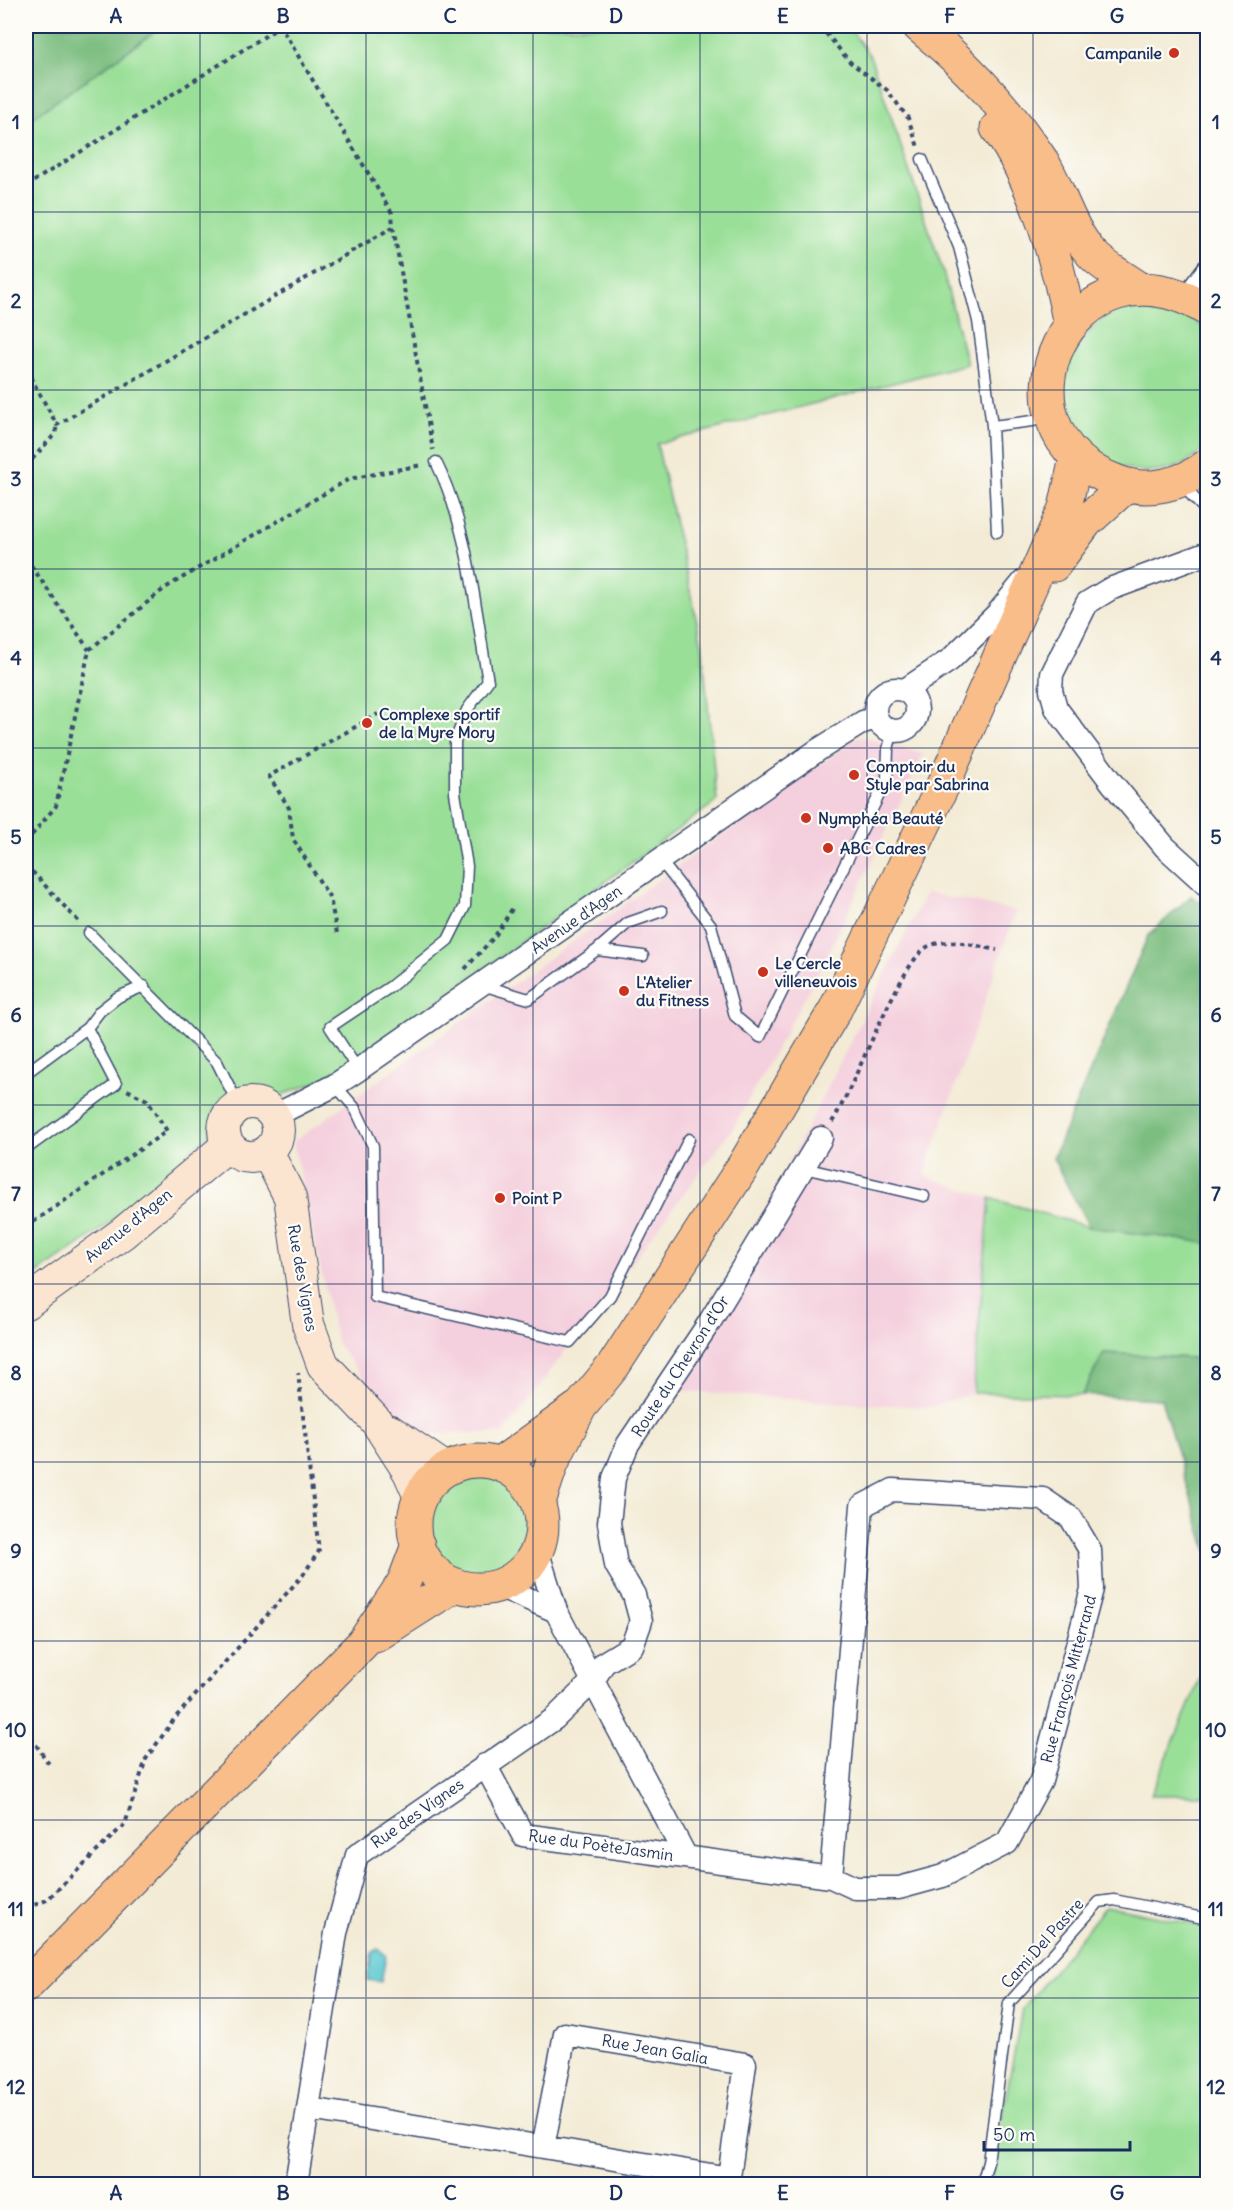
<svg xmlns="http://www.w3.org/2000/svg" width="1233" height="2210" viewBox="0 0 1233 2210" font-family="Delius,sans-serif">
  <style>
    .built { fill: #f4cfdd }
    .green { fill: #9adf98; stroke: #5a877b; stroke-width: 1.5 }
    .forest { fill: #7bbe80; stroke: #4b766f; stroke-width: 1.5 }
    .water { fill: #5cc9d0; stroke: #3c7c97; stroke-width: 1.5 }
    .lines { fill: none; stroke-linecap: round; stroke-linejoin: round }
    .service-casing { stroke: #3b4b70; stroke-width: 13 }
    .minor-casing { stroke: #3b4b70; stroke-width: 25 }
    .secondary-casing { stroke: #3b4b70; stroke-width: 34 }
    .primary-casing { stroke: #3b4b70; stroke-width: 35 }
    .path { stroke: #3b4b70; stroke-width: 4; stroke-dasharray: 4.5 4.5; stroke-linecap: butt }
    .service { stroke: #fff; stroke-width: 10 }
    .minor { stroke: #fff; stroke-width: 22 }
    .secondary { stroke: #fce5d0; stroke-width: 32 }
    .primary { stroke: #f8bd89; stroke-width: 33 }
    .grid { fill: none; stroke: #1b2f5e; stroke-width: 1.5; stroke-opacity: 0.55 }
    .poi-dot { fill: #c8321e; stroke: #fdfcf7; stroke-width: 2 }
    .labels { text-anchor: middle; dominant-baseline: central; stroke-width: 4.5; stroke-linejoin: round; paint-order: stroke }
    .poi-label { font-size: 16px; font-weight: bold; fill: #1b2f5e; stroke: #fdfcf7; text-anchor: start }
    .street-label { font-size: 16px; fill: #1b2f5e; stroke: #fdfcf7 }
    .neatline { fill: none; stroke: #1b2f5e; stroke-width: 2 }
    .grid-label { font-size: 20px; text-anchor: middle; font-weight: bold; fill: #1b2f5e }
  </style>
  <rect width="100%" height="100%" fill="#fdfcf7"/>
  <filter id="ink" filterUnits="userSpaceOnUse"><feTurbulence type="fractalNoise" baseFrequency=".0167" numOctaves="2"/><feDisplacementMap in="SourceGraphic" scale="12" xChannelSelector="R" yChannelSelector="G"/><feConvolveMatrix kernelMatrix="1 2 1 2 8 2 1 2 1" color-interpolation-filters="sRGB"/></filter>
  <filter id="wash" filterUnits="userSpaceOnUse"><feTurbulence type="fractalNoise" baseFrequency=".008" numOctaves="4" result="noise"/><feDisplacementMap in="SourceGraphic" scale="24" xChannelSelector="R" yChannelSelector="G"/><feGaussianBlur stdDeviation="1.35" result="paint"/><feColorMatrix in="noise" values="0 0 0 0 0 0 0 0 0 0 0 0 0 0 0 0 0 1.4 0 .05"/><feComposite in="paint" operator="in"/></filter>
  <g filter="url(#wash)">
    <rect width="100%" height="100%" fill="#f3ebd5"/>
    <path class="built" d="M859 736 923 754 825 960 733 1128 504 1433H407L337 1344 293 1142Z
      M926 893 1016 911 924 1176 990 1198 973 1393 930 1407 826 1402 674 1390Z"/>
    <path class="green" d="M163 26H848L870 56 885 99 943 271 967 364 657 444 702 644 717 801 480 972 322 1080 276 1097 250 1090 215 1109 209 1135 107 1225 26 1281V122Z
      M1161 305 1192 318 1207 331V445C1157 505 1052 455 1065 376 1066 371 1066 363 1068 359 1071 352 1078 346 1082 340 1106 308 1122 307 1161 305Z
      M990 1198 1089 1227 1207 1243V1359L1104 1353 1082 1395 973 1393Z
      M428 1524a51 51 0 1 1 102 0a51 51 0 1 1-102 0Z
      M1207 1662V1795H1151Z
      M1106 1906 1207 1927V2184H990L1022 2010Z"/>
    <path class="forest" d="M26 26H163L26 122Z
      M1191 896 1208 907 1207 1243 1089 1227 1053 1158 1148 936Z
      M1104 1353 1207 1359V1551L1161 1399 1082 1395Z"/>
    <path class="water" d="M378 1949 386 1955 381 1982 367 1980 372 1953Z"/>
  </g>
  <g filter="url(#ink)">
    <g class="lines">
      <defs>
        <path id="service" d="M922 159 959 247 978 321 992 426 1033 421 1047 414
          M992 426 997 532
          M1181 484 1208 513
          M660 860 711 925 735 1016 760 1037 887 779 888 749 893 731
          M89 933 217 1062 239 1106
          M597 950 643 956
          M482 985 529 999 597 950 628 923 662 911
          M358 1070 330 1027 390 987 448 940 465 906 467 866 455 793V741L467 710 488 681C475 608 469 529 436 462
          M26 1073 87 1028 100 1011 118 997 144 986
          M335 1085 355 1108 373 1146 375 1297 570 1342 610 1296 689 1139
          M26 1149 116 1084 87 1028
          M804 1168 924 1196
          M982 2184 988 2162 1009 2003 1099 1902 1114 1900 1208 1919"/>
        <path id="minor" d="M1187 298 1208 270
          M1208 553 1110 589 1087 603 1052 674 1051 690 1056 708 1112 783 1165 847 1208 886
          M875 710a21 21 0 1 1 42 0a21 21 0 1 1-42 0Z
          M905 690 950 660 997 614 1024 581
          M274 1116 335 1085 358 1070 818 750 863 722 876 718
          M499 1586 556 1611
          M485 1765 523 1835 831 1877 855 1888H899L943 1876 1007 1843 1041 1781 1092 1589 1090 1550 1071 1518 1043 1499 893 1490 862 1506 831 1877
          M686 1857 593 1681 604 1663 632 1646 641 1621 634 1595 616 1565 609 1523 614 1478 628 1444 709 1323 821 1138
          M310 2109 543 2147 565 2034 745 2064 728 2184
          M543 2147 729 2178
          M296 2184 336 1933 357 1855 554 1719 593 1681 556 1611 537 1550"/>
        <path id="secondary" d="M224 1130a27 27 0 1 1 54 0a27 27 0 1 1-54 0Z
          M267 1152 290 1197 308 1324 323 1365 376 1421 409 1472 420 1497
          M26 1303 123 1233 228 1145
          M390 1431 446 1469"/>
        <path id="primary" d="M919 26C968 66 1007 108 1042 161 1060 190 1069 229 1092 254 1105 268 1125 278 1140 289
          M997 128C1035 181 1058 261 1070 325
          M1208 310C1071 224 977 431 1118 482 1148 493 1182 485 1208 465
          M1054 565 1086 522 1127 485
          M414 1525a64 64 0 1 1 128 0a64 64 0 1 1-128 0Z
          M500 1464 576 1409
          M539 1502 552 1463 580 1407 614 1365 744 1165 835 1010 943 785 1065 508 1076 458
          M375 1636 455 1585
          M26 1986 363 1643 404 1582 418 1545"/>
      </defs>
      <use href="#service" class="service-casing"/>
      <use href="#minor" class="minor-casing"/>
      <use href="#secondary" class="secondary-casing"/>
      <use href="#primary" class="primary-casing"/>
      <path class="path" d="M820 26 850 62 887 90 908 118 918 147
        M1012 26 1036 33
        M26 186 281 26
        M393 227 433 450
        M26 369 57 425 393 227 392 213 281 27
        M26 466 55 434 57 425
        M26 558 89 650
        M26 842 56 806 89 650 165 588 349 479 422 465
        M26 865 80 923
        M337 933 330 898 293 839 289 808 269 776 378 714
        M465 969 495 936 512 909
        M832 1122C854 1089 901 958 929 946 950 937 975 946 997 950
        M26 1227 167 1131 147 1100 127 1090
        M26 1730 49 1764
        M26 1908 47 1900 125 1824 146 1759 175 1718 303 1575 319 1551 298 1373"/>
      <use href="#service" class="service"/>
      <use href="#minor" class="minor"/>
      <use href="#secondary" class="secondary"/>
      <use href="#primary" class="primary"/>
    </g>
  </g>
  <path class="grid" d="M200 26V2184M366 26V2184M533 26V2184M700 26V2184M867 26V2184M1033 26V2184M26 212H1208M26 390H1208M26 569H1208M26 748H1208M26 926H1208M26 1105H1208M26 1284H1208M26 1462H1208M26 1641H1208M26 1820H1208M26 1998H1208"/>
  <g class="poi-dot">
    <circle cx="1174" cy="53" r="6"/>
    <circle cx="367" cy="723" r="6"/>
    <circle cx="854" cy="775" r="6"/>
    <circle cx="806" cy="818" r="6"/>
    <circle cx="828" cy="848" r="6"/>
    <circle cx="763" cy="972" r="6"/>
    <circle cx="624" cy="991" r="6"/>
    <circle cx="500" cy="1198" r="6"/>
  </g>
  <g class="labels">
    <g class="poi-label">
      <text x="1162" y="53" text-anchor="end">Campanile</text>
      <text x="379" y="714">Complexe sportif<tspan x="379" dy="18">de la Myre Mory</tspan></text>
      <text x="866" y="766">Comptoir du<tspan x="866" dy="18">Style par Sabrina</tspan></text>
      <text x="818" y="818">Nymphéa Beauté</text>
      <text x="840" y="848">ABC Cadres</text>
      <text x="775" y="963">Le Cercle<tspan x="775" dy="18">villeneuvois</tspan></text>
      <text x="636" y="982">L'Atelier<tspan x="636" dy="18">du Fitness</tspan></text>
      <text x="512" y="1198">Point P</text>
    </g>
    <g class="street-label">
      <text transform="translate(576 919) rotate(-35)">Avenue d'Agen</text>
      <text transform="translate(128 1225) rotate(-39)">Avenue d'Agen</text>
      <text transform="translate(303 1278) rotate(80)">Rue des Vignes</text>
      <text transform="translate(680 1366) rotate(-57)">Route du Chevron d'Or</text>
      <text transform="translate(1068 1679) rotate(-75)">Rue François Mitterrand</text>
      <text transform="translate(417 1813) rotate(-35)">Rue des Vignes</text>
      <text transform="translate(601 1845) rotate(8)">Rue du PoèteJasmin</text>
      <text transform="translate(1042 1943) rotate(-48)">Cami Del Pastre</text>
      <text transform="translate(655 2049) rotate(10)">Rue Jean Galia</text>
    </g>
  </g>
  <rect width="1233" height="2210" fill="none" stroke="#fdfcf7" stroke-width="66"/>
  <path d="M984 2141v9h146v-9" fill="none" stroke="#1b2f5e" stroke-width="3"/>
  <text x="993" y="2141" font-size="18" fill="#1b2f5e" stroke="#fdfcf7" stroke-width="4.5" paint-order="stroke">50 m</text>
  <rect x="33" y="33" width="1167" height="2144" class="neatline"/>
  <g class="grid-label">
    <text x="116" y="23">A</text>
    <text x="283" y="23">B</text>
    <text x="450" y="23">C</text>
    <text x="616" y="23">D</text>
    <text x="783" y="23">E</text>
    <text x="950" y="23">F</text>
    <text x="1117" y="23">G</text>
    <text x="16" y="129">1</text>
    <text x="1216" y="129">1</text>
    <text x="16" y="308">2</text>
    <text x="1216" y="308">2</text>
    <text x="16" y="486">3</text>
    <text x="1216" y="486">3</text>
    <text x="16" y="665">4</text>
    <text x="1216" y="665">4</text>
    <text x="16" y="844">5</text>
    <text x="1216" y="844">5</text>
    <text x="16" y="1022">6</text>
    <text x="1216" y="1022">6</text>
    <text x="16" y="1201">7</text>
    <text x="1216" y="1201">7</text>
    <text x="16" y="1380">8</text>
    <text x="1216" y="1380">8</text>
    <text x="16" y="1558">9</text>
    <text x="1216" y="1558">9</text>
    <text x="16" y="1737">10</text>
    <text x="1216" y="1737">10</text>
    <text x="16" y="1916">11</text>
    <text x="1216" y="1916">11</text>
    <text x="16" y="2094">12</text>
    <text x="1216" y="2094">12</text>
    <text x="116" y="2200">A</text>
    <text x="283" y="2200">B</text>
    <text x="450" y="2200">C</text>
    <text x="616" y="2200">D</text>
    <text x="783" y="2200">E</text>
    <text x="950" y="2200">F</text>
    <text x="1117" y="2200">G</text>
  </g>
</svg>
